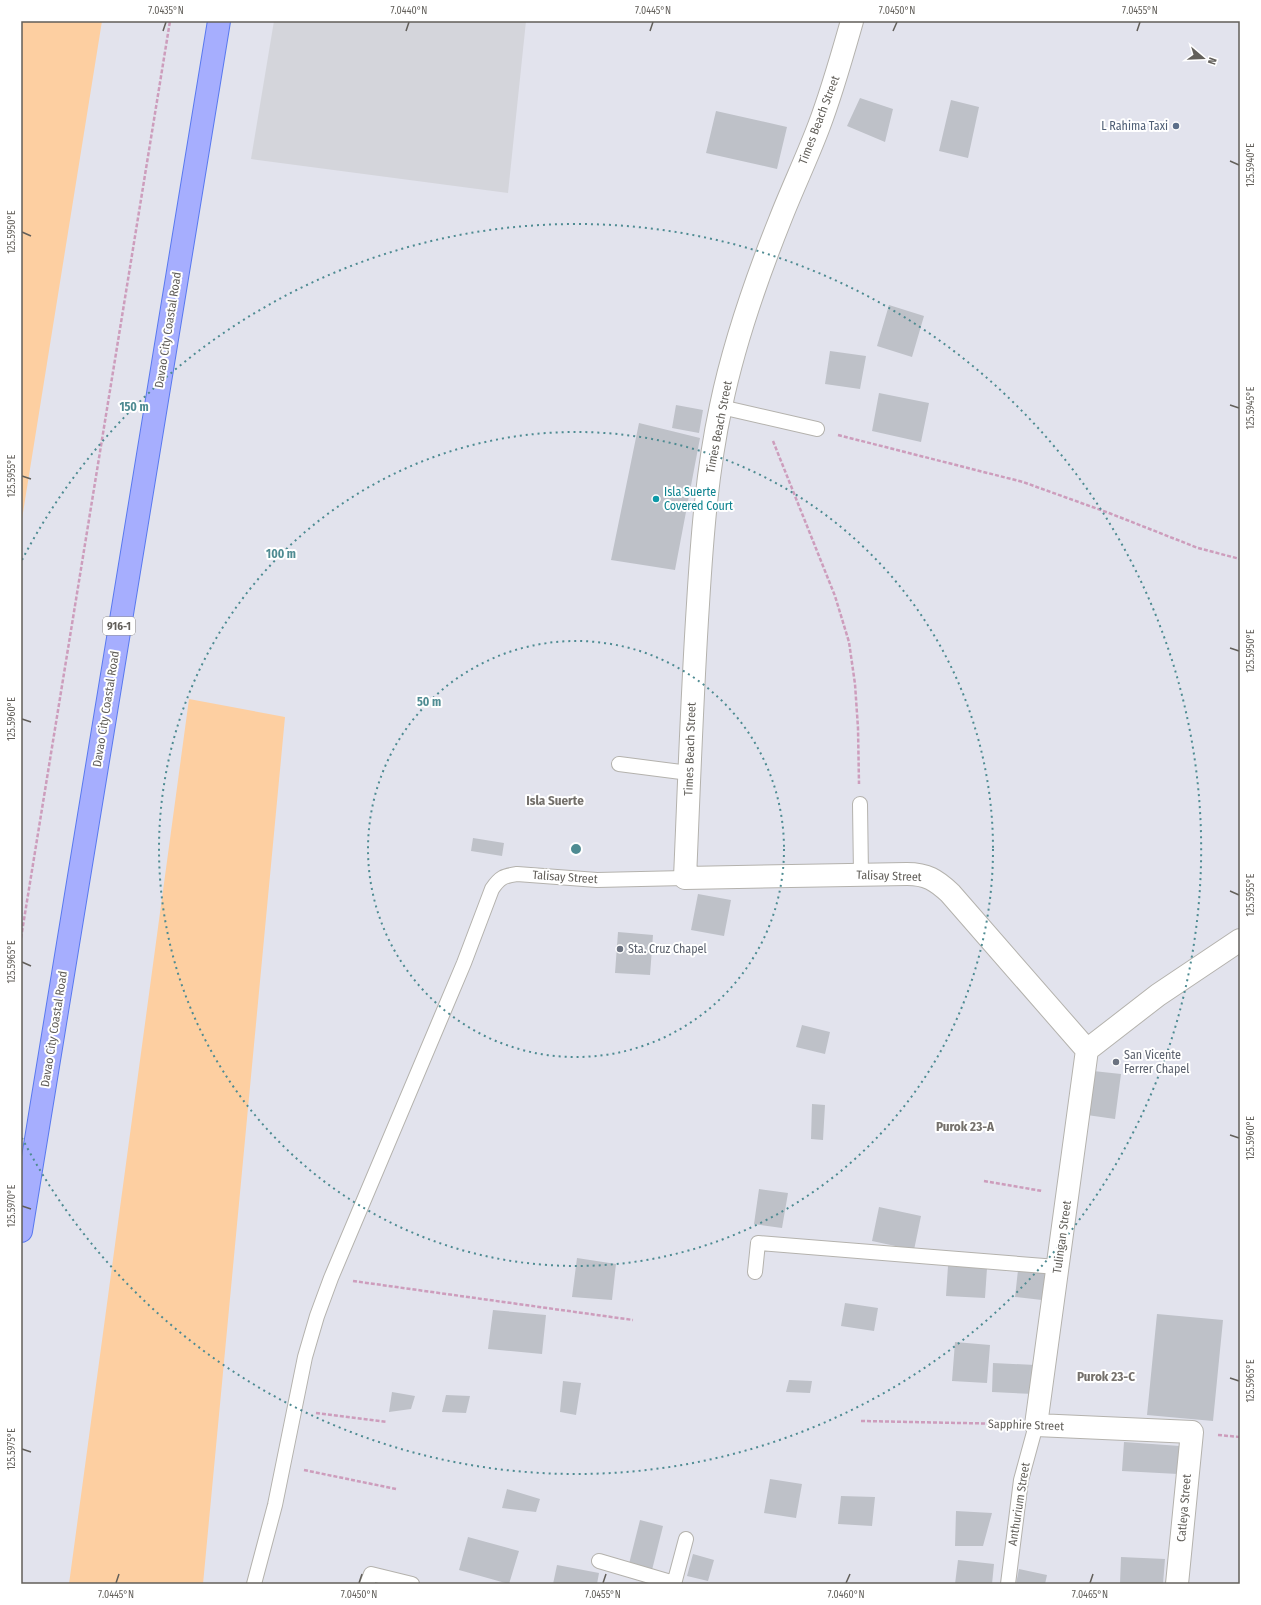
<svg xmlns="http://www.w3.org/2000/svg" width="1261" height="1605" viewBox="0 0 1261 1605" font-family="'Fira Sans Condensed',sans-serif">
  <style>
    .industrial { fill: #d4d5db }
    .water { fill: #fdcfa1 }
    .building { fill: #bec1c8 }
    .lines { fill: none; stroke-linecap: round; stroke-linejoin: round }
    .lane-casing { stroke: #b4b2ad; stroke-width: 16 }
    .street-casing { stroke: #b4b2ad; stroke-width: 24 }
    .primary-casing { stroke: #5979ef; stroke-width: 24 }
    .path { stroke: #cd9dbc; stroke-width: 2.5; stroke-dasharray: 4 2; stroke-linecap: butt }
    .lane { stroke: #fff; stroke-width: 14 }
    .street { stroke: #fff; stroke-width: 22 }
    .primary { stroke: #a6aefe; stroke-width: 22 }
    .ticks { fill: none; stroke: #625f5a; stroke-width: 1.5 }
    .ring { fill: none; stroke: #4e8b92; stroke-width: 2; stroke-dasharray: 2 4 }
    .service-dot { fill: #5c6f8a; stroke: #fff; stroke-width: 1.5 }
    .culture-dot { fill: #0f9aa8; stroke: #fff; stroke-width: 1.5 }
    .worship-dot { fill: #6b7280; stroke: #fff; stroke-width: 1.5 }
    .labels { text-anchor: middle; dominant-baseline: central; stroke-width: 4; stroke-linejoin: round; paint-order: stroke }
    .shield { fill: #fff; stroke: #918f8c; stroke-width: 1 }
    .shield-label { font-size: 11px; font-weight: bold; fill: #625f5a }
    .street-label { font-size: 12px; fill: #625f5a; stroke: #fff }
    .service-label { font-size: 12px; fill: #4e5e75; stroke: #fff; text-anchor: end }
    .culture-label { font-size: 12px; fill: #0d838f; stroke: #fff; text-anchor: start }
    .worship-label { font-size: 12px; fill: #5b616d; stroke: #fff; text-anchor: start }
    .neighbourhood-label { font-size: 13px; font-weight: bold; fill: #74706b; stroke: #fff }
    .centre { fill: #4e8b92; stroke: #fff; stroke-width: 2 }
    .ring-label { font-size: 12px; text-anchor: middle; font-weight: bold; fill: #4e8b92; stroke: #fff; stroke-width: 4; stroke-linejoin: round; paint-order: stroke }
    .neatline { fill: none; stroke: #625f5a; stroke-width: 1.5 }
    .ticks-label { font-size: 10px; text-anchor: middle; fill: #625f5a }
  </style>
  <rect width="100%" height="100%" fill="#e2e3ed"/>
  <path class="industrial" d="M274 21H526L508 193 251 159Z"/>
  <path class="water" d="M21 21H102L21 525Z
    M189 699 285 717 203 1584H69Z"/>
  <path class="building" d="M860 98 893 109 885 142 847 126Z
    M951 100 979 107 968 158 939 151Z
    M716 111 787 127 777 169 706 153Z
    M889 305 924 316 912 357 877 346Z
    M830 351 866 356 860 389 825 384Z
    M879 393 929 403 921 442 872 431Z
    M676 405 703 410 699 433 672 428Z
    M639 423 700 438 675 570 611 560Z
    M473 838 504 843 502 856 471 851Z
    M698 894 731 900 724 936 691 930Z
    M618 932 653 935 650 975 615 973Z
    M802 1025 830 1032 825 1054 796 1047Z
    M1093 1071 1121 1074 1115 1119 1087 1115Z
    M812 1104 825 1105 823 1140 811 1139Z
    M759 1189 788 1193 782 1228 754 1224Z
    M879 1207 921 1216 914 1250 872 1241Z
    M577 1258 616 1264 612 1300 572 1297Z
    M948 1266 987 1268 985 1298 946 1296Z
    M1018 1270 1046 1273 1042 1300 1015 1297Z
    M845 1303 878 1308 874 1331 841 1326Z
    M493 1310 546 1315 542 1354 488 1349Z
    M1157 1314 1223 1320 1213 1421 1147 1415Z
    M955 1342 990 1345 987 1383 952 1381Z
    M993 1363 1035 1365 1034 1394 992 1392Z
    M789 1380 812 1381 810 1393 786 1392Z
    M563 1381 581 1383 576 1415 560 1412Z
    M392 1392 415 1396 411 1409 389 1412Z
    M446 1395 470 1396 466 1413 442 1412Z
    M1124 1442 1180 1446 1178 1474 1122 1471Z
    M770 1479 802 1484 796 1518 764 1513Z
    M507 1489 540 1499 536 1512 502 1508Z
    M841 1496 875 1497 872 1526 838 1524Z
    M956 1511 992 1513 983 1546H955Z
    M640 1520 663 1526 652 1570 629 1564Z
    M468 1537 519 1551 509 1584 459 1570Z
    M693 1554 714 1560 708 1581 687 1576Z
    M1121 1557 1165 1559 1163 1584H1120Z
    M958 1560 994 1564 992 1584H955Z
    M557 1565 599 1573 597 1584H553Z
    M1019 1569 1047 1575 1045 1584H1016Z"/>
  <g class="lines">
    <defs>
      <path id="lane" d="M721 407 817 429
        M619 764 689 773
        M860 804 861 875
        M755 1272 758 1243 1057 1267
        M599 1561 674 1583
        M254 1584 275 1505 305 1357 317 1316 331 1278 464 963 492 889C500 877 504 876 517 874L597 880 685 878
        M367 1584 371 1574 412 1584
        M674 1584 686 1539
        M1008 1584 1021 1480 1036 1425"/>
      <path id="street" d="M852 21C842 56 832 92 819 126 807 158 792 189 780 220 756 280 734 343 721 406 707 471 702 538 698 604 692 695 689 786 685 878L907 874C927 874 936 880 950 893L1087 1050
        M1087 1050 1036 1425 1192 1432 1177 1584
        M1087 1050 1158 995 1240 940"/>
      <path id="primary" d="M21 1231 219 21"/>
    </defs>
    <use href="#lane" class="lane-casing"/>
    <use href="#street" class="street-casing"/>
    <use href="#primary" class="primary-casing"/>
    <path class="path" d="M838 435 1023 482 1109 513 1198 548 1240 559
      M773 441 835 596 849 642 855 684 858 728 859 784
      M21 938 170 21
      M984 1181 1042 1191
      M353 1281 633 1320
      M316 1413 387 1422
      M861 1421 1011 1424
      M1218 1435 1240 1437
      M304 1470 396 1489"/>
    <use href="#lane" class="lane"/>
    <use href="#street" class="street"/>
    <use href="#primary" class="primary"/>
  </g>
  <path class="ticks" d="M163 31 166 22M406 31 409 22M650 31 653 22M893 31 897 22M1137 31 1140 22M1230 161 1239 165M22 232 31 236M1230 405 1239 408M22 476 31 479M1230 648 1239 651M22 719 31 722M1230 891 1239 895M22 962 31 966M1230 1135 1239 1138M22 1206 31 1209M1230 1378 1239 1381M22 1449 31 1452M116 1583 119 1574M359 1583 362 1574M603 1583 606 1574M846 1583 850 1574M1090 1583 1093 1574"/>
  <g class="ring">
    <circle cx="576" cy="849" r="208"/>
    <circle cx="576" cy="849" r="417"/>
    <path d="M22 560A625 625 0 1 1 22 1138"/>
  </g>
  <circle class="service-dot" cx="1176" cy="126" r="4"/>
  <circle class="culture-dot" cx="656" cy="499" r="4"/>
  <g class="worship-dot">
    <circle cx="620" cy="949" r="4"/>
    <circle cx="1116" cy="1062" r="4"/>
  </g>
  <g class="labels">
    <rect class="shield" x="103" y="617" width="32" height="18" rx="3"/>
    <g class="shield-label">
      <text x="119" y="626">916-1</text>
    </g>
    <g class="street-label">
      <text transform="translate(819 120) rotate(-69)">Times Beach Street</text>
      <text transform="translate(168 330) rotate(-81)">Davao City Coastal Road</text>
      <text transform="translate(719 427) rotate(-79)">Times Beach Street</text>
      <text transform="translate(106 709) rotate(-81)">Davao City Coastal Road</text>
      <text transform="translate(690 749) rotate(-88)">Times Beach Street</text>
      <text transform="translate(889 876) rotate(2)">Talisay Street</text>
      <text transform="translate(565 877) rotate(4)">Talisay Street</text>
      <text transform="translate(54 1029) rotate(-81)">Davao City Coastal Road</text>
      <text transform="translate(1062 1237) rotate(-82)">Tulingan Street</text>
      <text transform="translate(1026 1425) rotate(2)">Sapphire Street</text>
      <text transform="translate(1019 1504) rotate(-81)">Anthurium Street</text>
      <text transform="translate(1184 1508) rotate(-85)">Catleya Street</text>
    </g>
    <g class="service-label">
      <text x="1168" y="126">L Rahima Taxi</text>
    </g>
    <g class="culture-label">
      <text x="664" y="492">Isla Suerte<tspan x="664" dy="14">Covered Court</tspan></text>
    </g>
    <g class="worship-label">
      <text x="628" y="949">Sta. Cruz Chapel</text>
      <text x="1124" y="1055">San Vicente<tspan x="1124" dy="14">Ferrer Chapel</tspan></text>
    </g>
    <g class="neighbourhood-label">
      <text x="555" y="800">Isla Suerte</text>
      <text x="965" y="1126">Purok 23-A</text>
      <text x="1106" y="1376">Purok 23-C</text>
    </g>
  </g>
  <circle cx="576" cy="849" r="6" class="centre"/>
  <g class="ring-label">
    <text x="134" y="411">150 m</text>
    <text x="281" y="558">100 m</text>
    <text x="429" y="706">50 m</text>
  </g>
  <rect width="1261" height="1605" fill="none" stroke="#ffffff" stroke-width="44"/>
  <g transform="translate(1203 58) rotate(109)" stroke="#ffffff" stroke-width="3" paint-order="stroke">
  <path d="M0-3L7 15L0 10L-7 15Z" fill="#625f5a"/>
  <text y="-6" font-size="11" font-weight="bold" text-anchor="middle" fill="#625f5a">N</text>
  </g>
  <rect x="22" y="22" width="1217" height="1561" class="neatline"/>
  <g class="ticks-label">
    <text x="166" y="14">7.0435°N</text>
    <text x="409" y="14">7.0440°N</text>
    <text x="653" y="14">7.0445°N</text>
    <text x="897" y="14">7.0450°N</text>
    <text x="1140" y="14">7.0455°N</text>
    <text transform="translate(1250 165) rotate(-90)" y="4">125.5940°E</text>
    <text transform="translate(11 232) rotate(-90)" y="4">125.5950°E</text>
    <text transform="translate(1250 408) rotate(-90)" y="4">125.5945°E</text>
    <text transform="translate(11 476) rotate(-90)" y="4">125.5955°E</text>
    <text transform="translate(1250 651) rotate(-90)" y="4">125.5950°E</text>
    <text transform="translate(11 719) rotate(-90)" y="4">125.5960°E</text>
    <text transform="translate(1250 895) rotate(-90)" y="4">125.5955°E</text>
    <text transform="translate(11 962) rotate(-90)" y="4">125.5965°E</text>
    <text transform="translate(1250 1138) rotate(-90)" y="4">125.5960°E</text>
    <text transform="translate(11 1206) rotate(-90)" y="4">125.5970°E</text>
    <text transform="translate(1250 1381) rotate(-90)" y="4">125.5965°E</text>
    <text transform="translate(11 1449) rotate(-90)" y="4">125.5975°E</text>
    <text x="116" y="1598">7.0445°N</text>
    <text x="359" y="1598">7.0450°N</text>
    <text x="603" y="1598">7.0455°N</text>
    <text x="846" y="1598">7.0460°N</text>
    <text x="1090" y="1598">7.0465°N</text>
  </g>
</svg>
